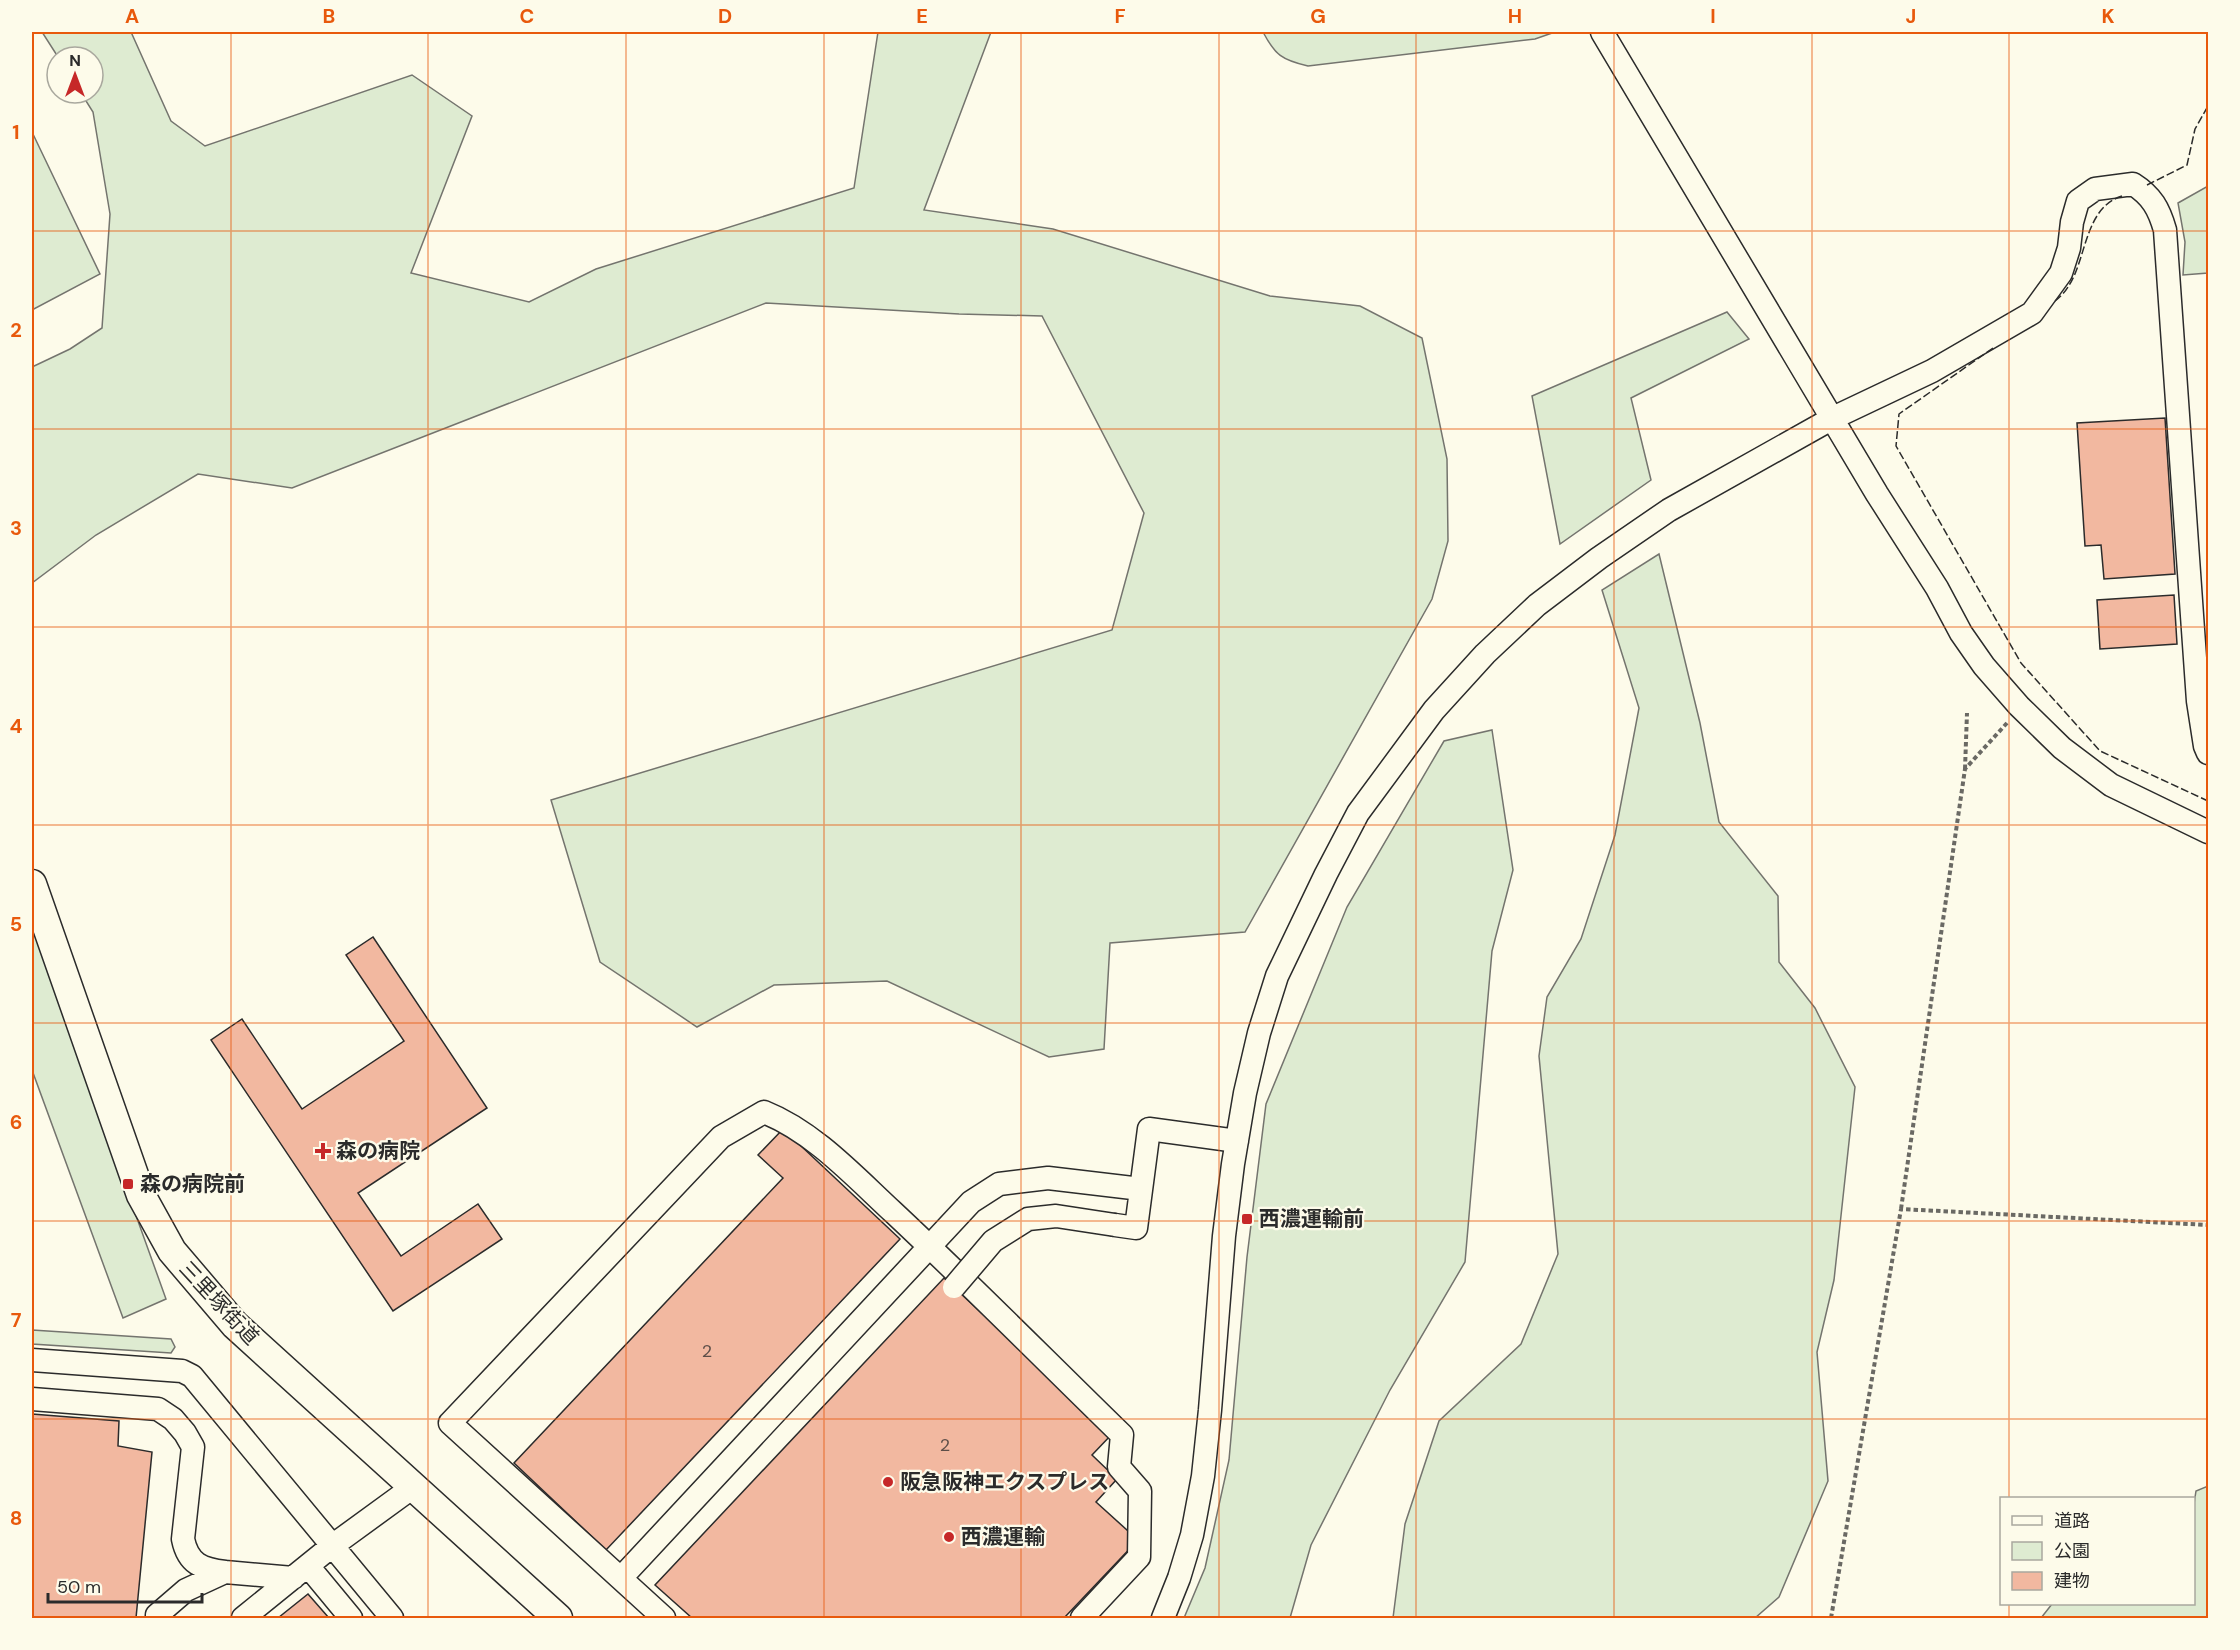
<svg xmlns="http://www.w3.org/2000/svg" width="2240" height="1650" viewBox="0 0 2240 1650" font-family="'DM Sans','Noto Sans JP',sans-serif">
  <style>
    .green { fill: #deebd1; stroke: #74746e; stroke-width: 1.5 }
    .building { fill: #f2b8a0; stroke: #2b2b2b; stroke-width: 1.5 }
    .lines { fill: none; stroke-linecap: round; stroke-linejoin: round }
    .minor-casing { stroke: #2b2b2b; stroke-width: 25 }
    .major-casing { stroke: #2b2b2b; stroke-width: 31 }
    .path { stroke: #6a6964; stroke-width: 4; stroke-dasharray: 4.5 3; stroke-linecap: butt }
    .minor { stroke: #fdfbea; stroke-width: 22 }
    .major { stroke: #fdfbea; stroke-width: 28 }
    .minor-bridge-casing { stroke: #2b2b2b; stroke-width: 25; stroke-linecap: butt }
    .minor-bridge { stroke: #fdfbea; stroke-width: 22 }
    .fence { stroke: #2b2b2b; stroke-width: 1.5; stroke-dasharray: 8 3; stroke-linecap: butt }
    .grid { fill: none; stroke: #e8590c; stroke-width: 1.5; stroke-opacity: 0.55 }
    .poi-dot { fill: #c62828; stroke: #fdfbea; stroke-width: 2 }
    .labels { text-anchor: middle; dominant-baseline: central; stroke-width: 4.5; stroke-linejoin: round; paint-order: stroke }
    .number-label { font-size: 18px; fill: #5d4e48 }
    .poi-label { font-size: 21px; font-weight: bold; fill: #2b2b2b; stroke: #fdfbea; text-anchor: start }
    .street-label { font-size: 21px; fill: #2b2b2b; stroke: #fdfbea }
    .neatline { fill: none; stroke: #e8590c; stroke-width: 2 }
    .grid-label { font-size: 20px; text-anchor: middle; font-weight: bold; fill: #e8590c }
  </style>
  <rect width="100%" height="100%" fill="#fdfbea"/>
  <path class="green" d="M42 32H131L171 121 205 146 412 75 472 116 411 273 529 302 596 269 854 188 878 32H991L924 210 1053 229 1270 296 1360 306 1422 338 1447 459 1448 541 1432 599 1245 932 1110 943 1104 1049 1049 1057 887 981 774 985 697 1027 600 962 551 800 1112 630 1144 513 1042 316 959 314 766 303 292 488 198 474 96 535 32 583V367L70 349 102 328 110 214 93 112 81 93H93V57H58Z
    M1263 32H1555L1535 39 1308 66C1282 60 1275 55 1263 32Z
    M32 132 100 274 32 310Z
    M2208 186V273L2183 275 2185 242 2178 203Z
    M1727 312 1749 339 1631 398 1651 480 1560 544 1532 396Z
    M1659 554 1700 723 1719 822 1778 896 1779 962 1815 1008 1855 1087 1834 1280 1817 1352 1828 1481 1779 1597 1755 1618H1393L1405 1524 1439 1421 1521 1344 1558 1254 1539 1056 1547 997 1581 939 1615 835 1639 708 1602 590Z
    M1492 730 1513 870 1492 951 1465 1262 1390 1390 1311 1545 1290 1618H1184L1205 1568 1229 1460 1247 1257 1266 1104 1347 907 1444 741Z
    M32 926 166 1299 123 1318 32 1070Z
    M32 1330 171 1339 175 1347 171 1353 32 1344Z
    M2208 1486V1618H2041L2052 1604H2194V1504L2196 1491Z"/>
  <path class="building" d="M2165 418 2175 574 2104 579 2101 545 2085 546 2077 423Z
    M2174 595 2177 644 2100 649 2097 600Z
    M373 937 487 1108 358 1193 401 1256 478 1204 502 1239 393 1311 211 1040 242 1019 302 1109 404 1041 346 955Z
    M783 1129 900 1239 606 1550 514 1463 783 1178 758 1155Z
    M944 1278 1112 1434 1092 1455 1117 1479 1096 1502 1138 1540 1064 1618H692L655 1585Z
    M32 1414 119 1421 118 1446 152 1452 136 1618H32Z
    M308 1594 329 1618H278Z"/>
  <g class="lines">
    <defs>
      <path id="minor" d="M1602 32 1877 494 1937 588 1961 633 1984 666 2019 706 2062 748 2111 785 2208 832
        M1115 1225 1136 1228 1149 1129 1237 1141
        M32 1360 182 1371 192 1376 392 1618
        M32 1399 158 1409 173 1419 185 1433 193 1447 183 1539C188 1564 202 1569 225 1572
        M308 1566 351 1618
        M621 1578 971 1202 999 1184 1048 1178 1141 1189
        M157 1618V1615L186 1590 225 1572 293 1578
        M243 1618 332 1546 413 1487
        M664 1618 450 1423 721 1137 764 1112C814 1132 854 1176 893 1212 971 1285 1046 1361 1122 1435L1119 1467 1140 1491 1139 1557 1082 1618
        M1163 1618 1179 1578 1192 1535 1203 1476 1210 1410 1224 1236 1233 1164 1245 1093 1259 1033 1277 976 1326 874 1358 813 1434 710 1485 654 1537 605 1599 558 1669 510 1833 418 1932 371 2032 313 2061 273 2069 248 2072 222 2078 201 2095 189 2133 184C2152 196 2159 209 2165 230L2198 701 2205 746 2208 753"/>
      <path id="major" d="M32 884 141 1195 172 1251 235 1325 558 1618"/>
    </defs>
    <use href="#minor" class="minor-casing"/>
    <use href="#major" class="major-casing"/>
    <path class="path" d="M1965 769 1967 713
      M1901 1209 1965 769 2007 723
      M1831 1618 1901 1209 2208 1225"/>
    <use href="#minor" class="minor"/>
    <use href="#major" class="major"/>
    <defs>
      <path id="minor-bridge" d="M954 1287 993 1241 1028 1219 1056 1216 1115 1225"/>
    </defs>
    <use href="#minor-bridge" class="minor-bridge-casing"/>
    <use href="#minor-bridge" class="minor-bridge"/>
    <path class="fence" d="M2147 185 2187 165 2195 129 2208 106
      M2055 301C2060 297 2065 292 2068 287 2087 259 2084 208 2122 196
      M1993 348 1899 414 1896 446 2021 663 2100 751 2208 801"/>
  </g>
  <path class="grid" d="M231 32V1618M428 32V1618M626 32V1618M824 32V1618M1021 32V1618M1219 32V1618M1416 32V1618M1614 32V1618M1812 32V1618M2009 32V1498M32 231H2208M32 429H2208M32 627H2208M32 825H2208M32 1023H2208M32 1221H2208M32 1419H2208M2009 1604V1618"/>
  <g class="poi-dot">
    <path d="M320 1142h6v6h6v6h-6v6h-6v-6h-6v-6h6z"/>
    <rect x="122" y="1178" width="12" height="12" rx="3"/>
    <rect x="1241" y="1213" width="12" height="12" rx="3"/>
    <circle cx="888" cy="1482" r="6"/>
    <circle cx="949" cy="1537" r="6"/>
  </g>
  <g class="labels">
    <g class="number-label">
      <text x="707" y="1351">2</text>
      <text x="945" y="1445">2</text>
    </g>
    <g class="poi-label">
      <text x="336" y="1151">森の病院</text>
      <text x="140" y="1184">森の病院前</text>
      <text x="1259" y="1219">西濃運輸前</text>
      <text x="900" y="1482">阪急阪神エクスプレス</text>
      <text x="961" y="1537">西濃運輸</text>
    </g>
    <g class="street-label">
      <text transform="translate(219 1303) rotate(47)">三里塚街道</text>
    </g>
  </g>
  <rect width="2240" height="1650" fill="none" stroke="#fdfbea" stroke-width="66"/>
  <rect x="2000" y="1497" width="195" height="108" fill="#fdfbea" stroke="#a9a89e" stroke-width="1.5"/>
  <rect x="2012" y="1516" width="30" height="9" fill="#fdfbea" stroke="#a9a89e" stroke-width="1.5"/>
  <text x="2054" y="1527" font-size="18" fill="#2b2b2b">道路</text>
  <rect x="2012" y="1542" width="30" height="18" fill="#deebd1" stroke="#a9a89e" stroke-width="1.5"/>
  <text x="2054" y="1557" font-size="18" fill="#2b2b2b">公園</text>
  <rect x="2012" y="1572" width="30" height="18" fill="#f2b8a0" stroke="#a9a89e" stroke-width="1.5"/>
  <text x="2054" y="1587" font-size="18" fill="#2b2b2b">建物</text>
  <g transform="translate(75 75)"><circle r="28" fill="#fdfbea" stroke="#a9a89e" stroke-width="1.5"/>
  <path d="M0-4.5L10 22L0 15L-10 22Z" fill="#c62828"/>
  <text y="-9" font-size="16" font-weight="bold" text-anchor="middle" fill="#2b2b2b">N</text>
  </g>
  <path d="M48 1593v9h154v-9" fill="none" stroke="#2b2b2b" stroke-width="3"/>
  <text x="57" y="1593" font-size="18" fill="#2b2b2b" stroke="#fdfbea" stroke-width="4.5" paint-order="stroke">50 m</text>
  <rect x="33" y="33" width="2174" height="1584" class="neatline"/>
  <g class="grid-label">
    <text x="132" y="23">A</text>
    <text x="329" y="23">B</text>
    <text x="527" y="23">C</text>
    <text x="725" y="23">D</text>
    <text x="922" y="23">E</text>
    <text x="1120" y="23">F</text>
    <text x="1318" y="23">G</text>
    <text x="1515" y="23">H</text>
    <text x="1713" y="23">I</text>
    <text x="1911" y="23">J</text>
    <text x="2108" y="23">K</text>
    <text x="16" y="139">1</text>
    <text x="16" y="337">2</text>
    <text x="16" y="535">3</text>
    <text x="16" y="733">4</text>
    <text x="16" y="931">5</text>
    <text x="16" y="1129">6</text>
    <text x="16" y="1327">7</text>
    <text x="16" y="1525">8</text>
  </g>
</svg>
